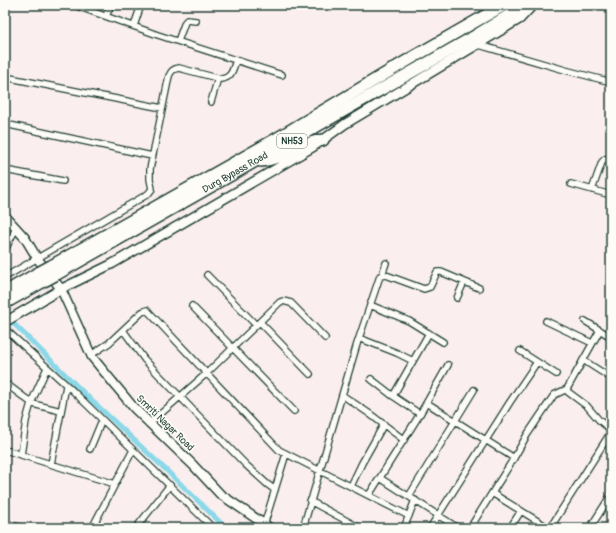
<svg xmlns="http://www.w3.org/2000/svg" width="616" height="533" viewBox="0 0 616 533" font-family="Pangolin,sans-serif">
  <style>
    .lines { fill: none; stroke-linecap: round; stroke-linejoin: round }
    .canal { stroke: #8ad8e8; stroke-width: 5 }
    .street-casing { stroke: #1f3d34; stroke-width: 8 }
    .secondary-casing { stroke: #1f3d34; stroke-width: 11 }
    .highway-casing { stroke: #1f3d34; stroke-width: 14 }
    .street { stroke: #fdfcf7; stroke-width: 5.5 }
    .secondary { stroke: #fdfcf7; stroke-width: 8 }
    .highway { stroke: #fdfcf7; stroke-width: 11 }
    .highway-bridge-casing { stroke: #1f3d34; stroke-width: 14; stroke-linecap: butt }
    .highway-bridge { stroke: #fdfcf7; stroke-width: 11 }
    .labels { text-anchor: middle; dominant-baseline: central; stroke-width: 3.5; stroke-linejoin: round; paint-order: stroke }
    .shield { fill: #fdfcf7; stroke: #62766e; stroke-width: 1 }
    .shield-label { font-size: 9px; font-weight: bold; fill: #1f3d34 }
    .street-label { font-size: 10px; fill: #1f3d34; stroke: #fdfcf7 }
  </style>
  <rect width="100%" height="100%" fill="#faeeee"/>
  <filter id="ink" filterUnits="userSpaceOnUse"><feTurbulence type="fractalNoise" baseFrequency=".025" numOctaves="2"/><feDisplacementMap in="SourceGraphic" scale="8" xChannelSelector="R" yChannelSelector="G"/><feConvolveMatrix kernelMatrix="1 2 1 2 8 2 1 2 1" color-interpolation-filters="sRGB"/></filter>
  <g filter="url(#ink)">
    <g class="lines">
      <path class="canal" d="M5 315 85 394 164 468 226 528"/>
      <defs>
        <path id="street" d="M74 5 158 35 282 75
          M106 16 111 5
          M134 26 141 5
          M178 41 185 22 187 20 196 21
          M479 45 565 70 611 82
          M5 77 162 108
          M211 102 218 78
          M5 124 152 156
          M5 170 63 181
          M571 184 611 195
          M592 190 602 162 605 159 611 158
          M5 250 16 228
          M207 275 256 325
          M382 275 386 263
          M5 277 148 194 152 189 150 179V169L169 76C171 71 173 69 179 68L221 79C232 78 233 69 236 60
          M457 298 464 282
          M370 305 409 321 443 342
          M192 306 294 411
          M546 321 592 343
          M585 321 611 337
          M260 322 310 374
          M5 329 73 391 213 528
          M123 330 144 359 158 374 246 465 267 484 275 490
          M600 330 567 389 568 392 587 406 599 420 611 430
          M359 338 397 353 413 361
          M520 351 556 374
          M91 355 109 343 142 312 147 310 279 450 409 516
          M583 360 611 378
          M371 379 393 396 420 414
          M5 383 33 404 61 411
          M342 395 370 414 404 440
          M393 396 429 333
          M427 403 514 458
          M149 424 207 373 280 302 283 301 291 303 325 338
          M90 449 102 420
          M5 450 115 484
          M21 455 26 421 31 403 47 368
          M51 464 66 386
          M380 478 458 528
          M351 486 362 463 384 424
          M492 493 549 528
          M369 495 420 414 448 365
          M409 496 474 390
          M310 501 360 528
          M5 523 23 528
          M264 525 286 454
          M92 528 133 450
          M136 528 170 485
          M303 528 357 344 380 276 386 275 424 289 430 287 437 272H441L479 288
          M404 528 415 500
          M430 528 510 402 537 362
          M470 528 514 458 527 435 554 395 567 389
          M510 528 521 511
          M550 528 611 432
          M590 528 611 495"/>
        <path id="secondary" d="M5 216 25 238 37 258 61 289 92 357 134 408 193 465 220 494 270 528
          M5 322 61 289 112 264 313 147 345 124 520 19 533 5"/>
        <g id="highway">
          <path d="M261 161C284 159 300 143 323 140"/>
          <path d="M51 266 276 139 410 59 504 5"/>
          <path id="s1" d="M57 274 475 36 526 5"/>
          <path d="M5 292 40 272"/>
          <path d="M5 303 44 281"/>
        </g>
      </defs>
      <use href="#street" class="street-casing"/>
      <use href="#secondary" class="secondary-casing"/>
      <use href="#highway" class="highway-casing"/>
      <use href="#street" class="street"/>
      <use href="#secondary" class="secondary"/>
      <use href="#highway" class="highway"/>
      <defs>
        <path id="highway-bridge" d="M40 272 51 266
          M44 281 57 274"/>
      </defs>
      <use href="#highway-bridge" class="highway-bridge-casing"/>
      <use href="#highway-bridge" class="highway-bridge"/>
    </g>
  </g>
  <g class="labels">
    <rect class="shield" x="277" y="134" width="30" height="14" rx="3"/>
    <g class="shield-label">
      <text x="292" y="141">NH53</text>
    </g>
    <g class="street-label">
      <text stroke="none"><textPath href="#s1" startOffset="205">Durg Bypass Road</textPath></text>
      <text transform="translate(165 423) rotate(44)">Smriti Nagar Road</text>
    </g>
  </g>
  <rect width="616" height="533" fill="none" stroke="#fdfcf7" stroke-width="20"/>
  <rect x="10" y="10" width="596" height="513" fill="none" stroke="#1f3d34" stroke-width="1.5" filter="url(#ink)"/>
</svg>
